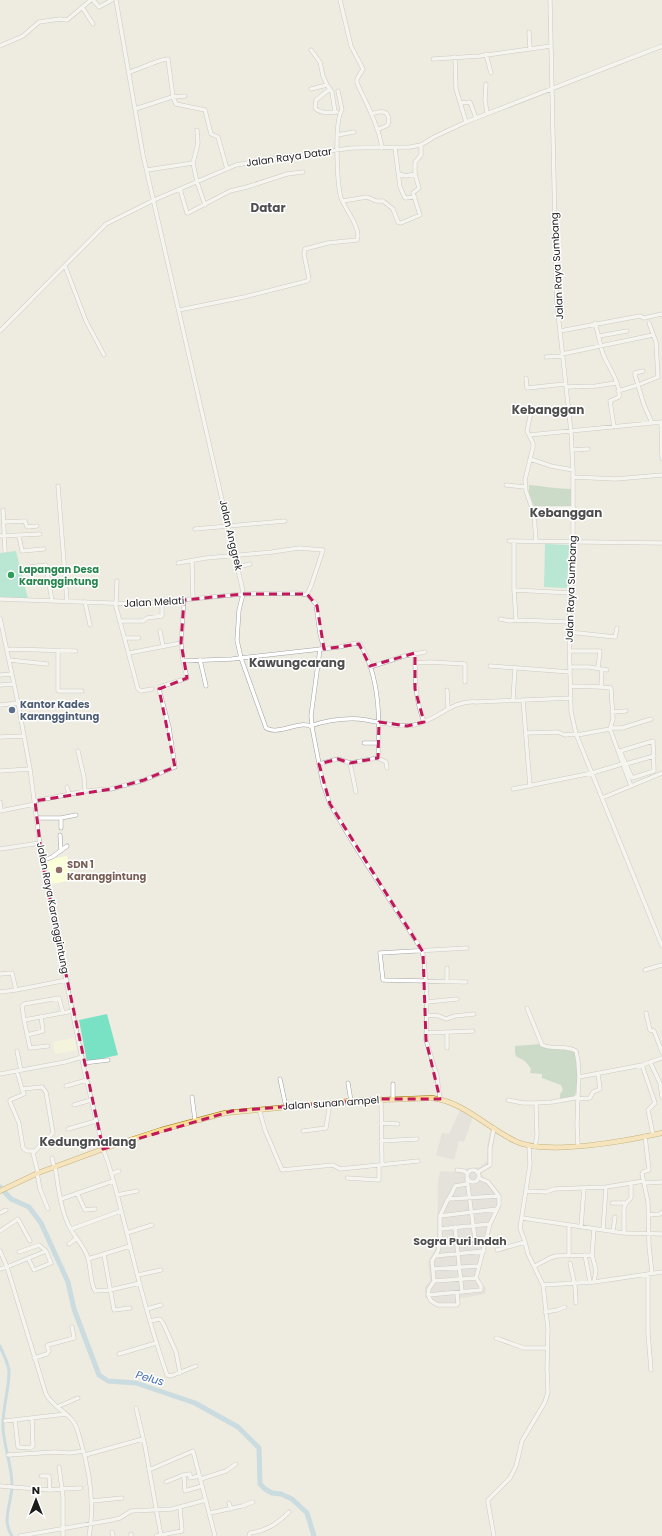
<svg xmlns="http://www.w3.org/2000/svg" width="662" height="1536" viewBox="0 0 662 1536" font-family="Poppins,sans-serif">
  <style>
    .residential { fill: #dad8d8 }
    .education { fill: #fbffd8 }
    .cemetery { fill: #a0c8aa }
    .pitch { fill: #79e2c4 }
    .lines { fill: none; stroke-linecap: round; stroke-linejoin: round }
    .canal { stroke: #9dc9df; stroke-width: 3 }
    .river { stroke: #9dc9df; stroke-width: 5 }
    .minor-casing { stroke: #a2a2a2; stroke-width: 4.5 }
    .major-casing { stroke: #937100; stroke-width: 5.5 }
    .minor { stroke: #fff; stroke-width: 3.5 }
    .major { stroke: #ffdc94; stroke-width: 4.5 }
    .marked { fill: none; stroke: #c2185b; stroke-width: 3; stroke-dasharray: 8 5; stroke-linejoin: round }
    .leisure-dot { fill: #2e9e5b; stroke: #fff; stroke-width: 1.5 }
    .service-dot { fill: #5c6f8a; stroke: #fff; stroke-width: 1.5 }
    .education-dot { fill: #8d6e63; stroke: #fff; stroke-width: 1.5 }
    .labels { text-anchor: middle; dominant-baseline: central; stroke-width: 3; stroke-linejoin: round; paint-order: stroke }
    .street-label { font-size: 10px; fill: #1b1b1b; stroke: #fff }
    .leisure-label { font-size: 10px; font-weight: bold; fill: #27864d; stroke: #fff; text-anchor: start }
    .service-label { font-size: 10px; font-weight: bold; fill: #4e5e75; stroke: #fff; text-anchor: start }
    .education-label { font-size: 10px; font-weight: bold; fill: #785e54; stroke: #fff; text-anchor: start }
    .neighbourhood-label { font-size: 11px; font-weight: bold; fill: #4e4e4e; stroke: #fff }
    .water-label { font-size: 11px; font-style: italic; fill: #446eaf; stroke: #fff }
    .quarter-label { font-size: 12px; font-weight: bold; fill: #4e4e4e; stroke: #fff }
  </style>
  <rect width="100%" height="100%" fill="#eeebe0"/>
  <path class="residential" d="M460 1110 473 1117 464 1142 459 1141 454 1160 436 1155 442 1133 449 1134Z
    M490 1130 496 1132 493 1146 491 1150V1164L481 1173 499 1195V1207L490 1225 475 1276 486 1288 485 1294 457 1299 456 1304 436 1306 425 1297V1287L430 1280 428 1262 435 1250 437 1234 438 1182 440 1171 453 1172 456 1170 480 1167 487 1161V1147Z"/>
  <path class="education" d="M67 856 72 880 52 884 46 860Z
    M74 1038 77 1050 55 1054 53 1042Z"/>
  <path class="cemetery" d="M529 485C543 486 557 489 572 489V507L534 506 529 493Z
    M541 1044C551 1052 564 1047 575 1052L578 1077 575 1097 560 1100V1094L563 1090 561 1085 542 1078V1074L530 1073 531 1069C529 1066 527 1063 525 1061 516 1055 515 1060 515 1046Z"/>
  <path class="pitch" d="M545 544 569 545 567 588 544 587Z
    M16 551 28 599 0 597V553Z
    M107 1014 118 1055 87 1062 79 1020Z"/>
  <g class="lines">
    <path class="canal" d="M0 1346C3 1354 9 1364 9 1372 9 1391 2 1409 3 1428 4 1447 12 1466 12 1485 12 1503 1 1520 12 1536"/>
    <path class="river" d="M0 1187 11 1199 29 1207 41 1223 68 1282 74 1309 99 1375 108 1381 136 1383 195 1403 238 1427 259 1448 260 1484 265 1489 272 1493 281 1494 292 1499 307 1513 314 1536"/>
    <defs>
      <path id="minor" d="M93 0 99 7 112 0
        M116 0 143 155 242 587 243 594 239 610 237 640 241 658 266 728C279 736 300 719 312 727L323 784 330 804 355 846 422 950 424 960 427 998 426 1040 437 1076 440 1099
        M340 0 351 46 363 69 357 79V83C366 103 379 126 382 148
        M550 0 556 272 557 304 571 432 573 470V541L569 632 571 711 576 734 662 946
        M82 7 93 24
        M529 32 530 48
        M0 46 23 36 39 22 60 19 67 20 91 0
        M311 50 320 62 323 76 327 85 332 92 335 112
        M486 54 491 73
        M455 57 456 89 466 122
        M433 59 480 56 551 46
        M129 72C138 70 162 58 168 59L173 97 176 104 205 110 211 134 218 137 227 169
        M486 84 485 100 487 113
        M311 89 327 85
        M330 89 316 100 315 108C320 114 329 112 337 112
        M461 103 470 102 476 118
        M135 109 172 97 185 96
        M371 114C382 110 391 110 388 125L377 130
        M197 130 198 143 193 163 197 182 205 205
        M337 135 354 132
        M395 148 400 187 405 198 415 197
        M147 170 193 163
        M399 174 406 176 415 174V162L421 155V145
        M180 189 187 213H188L230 191 247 187 287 174 303 172
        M343 201 367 197 376 201H383L393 209 398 222 401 223 420 215 413 193 419 188 415 174
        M65 266 86 321 104 355
        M179 310 244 297 307 281 309 279 304 254 305 249 328 243 357 240C362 229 345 209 341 198 337 183 334 121 342 110L338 91
        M595 323C598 333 600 344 603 354 608 367 621 383 619 397L610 401 614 427
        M0 331 106 224 154 200 236 165 288 156 352 148 410 147 421 145 434 137 466 122 662 46
        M560 331 629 318 640 316 644 318 662 314
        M599 336 627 331
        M562 354 653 335
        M546 357 563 356
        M643 371 635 373V375L644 405 652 423
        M526 378 527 388 565 384
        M566 387 596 386 616 383
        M618 391 638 385 658 377 656 342 649 323
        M531 412 527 431 533 443V447L525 480 526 491 534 514 536 541
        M661 422 662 459
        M529 435 662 422
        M572 450 588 449
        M530 459 551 466 573 470
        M573 477 616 479 662 475
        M506 485 525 487
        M58 486 67 601
        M533 508H574
        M3 510 5 551
        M4 522 25 521 27 527 37 526
        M195 529 285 521
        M0 536 40 534
        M19 536 22 551 44 549
        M509 541 662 543
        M514 541V590L516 620
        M192 561 193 599
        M178 563 206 558 272 552 299 548 323 550 311 586 307 594
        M30 567 46 565 52 601
        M238 567 250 564
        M514 590 571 593
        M0 599 137 604 243 594 297 593 308 595 316 604 320 634 324 649
        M85 602 90 625
        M115 603 138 689 141 691 152 689
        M116 603 117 581
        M0 618 18 703 30 769 42 861 84 1069 103 1149C113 1173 118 1200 125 1225 137 1276 150 1326 167 1375L171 1376 196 1366
        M500 619 510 621 516 620 569 622
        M119 621H143L147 618 162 616V602
        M160 631 163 646
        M569 632 615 637 617 628
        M124 638H139
        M7 649 76 651
        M58 650V691H82
        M569 651H600L598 668
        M129 653 181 643
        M415 653C415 678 415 699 424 722
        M9 660 47 664
        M200 660 206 686
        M183 661 232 659 339 647 356 643 360 644C380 676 380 722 378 758L350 763 338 759 319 764
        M415 663 430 662 465 664V682
        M490 666 570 672
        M370 667 404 656 425 652
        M570 667H589L607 670
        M0 675 12 674
        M0 685 14 684
        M571 686 601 687 611 688 613 719 610 729 577 735
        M601 687 602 669
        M447 690 448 708
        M513 700 515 668
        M523 700 530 786
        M0 705 18 703
        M612 712 626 711
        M312 725 311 716 320 649
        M310 726C325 721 343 718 359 719 377 721 396 728 414 725 437 721 451 700 476 702L571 698
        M611 728H622L651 719
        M526 733 558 732 565 735 576 734
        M0 737 24 736
        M653 741 654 771 632 778 620 751Z
        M364 743H379
        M78 751 84 777 85 791
        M378 758 386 762 387 768
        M350 763 356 792
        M626 764 654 756
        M0 771 30 769
        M631 786 662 773
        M67 787 69 794
        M513 789 592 773 622 764
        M602 798 631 786 610 729
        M35 801 85 791 111 789 144 780 175 767 169 727 159 689 160 687 187 678 183 661 181 643 184 600
        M0 802 1 811
        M0 811 35 804
        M37 818H61L76 815
        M61 818V828
        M60 835 61 851
        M0 849 40 843
        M42 861 52 857 67 846
        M447 968V982
        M645 970 662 965
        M0 974 12 973 16 990 67 980
        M466 982 383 980 380 953 467 948
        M0 992 16 990
        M427 1002 457 999
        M527 1008 542 1045C553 1050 566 1045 576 1051L578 1061 579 1077
        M646 1013 650 1030 654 1031 662 1052
        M426 1015 439 1016 446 1019 455 1016 474 1014
        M24 1020 22 1006 24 1004 59 998 63 1013
        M447 1032V1048
        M426 1033 473 1031
        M27 1035 43 1031 41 1016
        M48 1046 30 1048 24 1020 73 1011
        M17 1051 21 1071
        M650 1062 660 1083 662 1097
        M83 1063 108 1060
        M642 1065 655 1103 648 1110 653 1135
        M17 1071 22 1089 42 1087 46 1092 53 1133 33 1153 38 1173
        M0 1074 65 1062 82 1057
        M280 1079 286 1107
        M348 1083 351 1101
        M66 1086 87 1080
        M22 1089 24 1094 10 1100V1102L19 1123 23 1148 27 1151H34
        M578 1095 577 1125 578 1146
        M192 1097 195 1120
        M381 1099 382 1165
        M393 1099V1084
        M577 1099 590 1098 593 1092 600 1089 598 1074
        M508 1100 523 1103H536
        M74 1105 91 1100
        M259 1109 265 1130 282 1170 333 1165 340 1169 418 1161
        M381 1123 398 1124
        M68 1129 96 1121
        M303 1131 326 1128 330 1103
        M645 1136 649 1170 643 1172 642 1174 648 1202 649 1246 652 1273
        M381 1141 417 1139
        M535 1147 537 1135 536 1103 552 1102 575 1098 578 1095 579 1077 642 1065 662 1058
        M52 1158 54 1167
        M55 1166C58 1185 60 1206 68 1224 73 1236 84 1245 88 1258 91 1269 90 1282 95 1291L110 1290 140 1283
        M467 1176a6 6 0 1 1 12 0a6 6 0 1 1-12 0Z
        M457 1170 464 1171 467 1173
        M478 1172 490 1165V1148L494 1128
        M37 1173 40 1189 48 1209
        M111 1174 119 1171
        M347 1178 379 1180V1165
        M479 1178 488 1182 499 1196
        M467 1179 475 1239
        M645 1183 662 1182
        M527 1191 546 1192 554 1189 606 1187 644 1181
        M77 1193 85 1210 95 1209
        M117 1195 137 1191
        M61 1199 113 1181
        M612 1203H626
        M0 1213 6 1210
        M649 1215 660 1214 662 1212
        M440 1216 497 1209
        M522 1218 624 1233 662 1234
        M455 1227 462 1292
        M581 1227 584 1188
        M71 1229 121 1211
        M440 1229 490 1224 499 1205V1196L448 1199
        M594 1229 592 1255 596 1270 594 1282
        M603 1230 606 1187
        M0 1231 18 1219 30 1241
        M613 1231 615 1217
        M127 1233 152 1225
        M624 1233V1208L626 1203 631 1198V1183
        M440 1242 487 1238
        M69 1244 77 1238
        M497 1250 525 1242
        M0 1251 7 1267 46 1394C52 1406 64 1410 72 1420 77 1425 78 1433 80 1439 90 1471 95 1503 89 1536
        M19 1252 39 1245 46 1251 51 1263 34 1270 28 1258
        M104 1255 114 1310 130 1308
        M585 1255 590 1282
        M435 1256 484 1251
        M569 1256V1225
        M88 1259 130 1246
        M570 1263 575 1286 576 1303
        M535 1266 550 1258 556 1256 592 1255
        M0 1269 7 1267 46 1251
        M433 1269 479 1266
        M648 1274V1333L651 1370
        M138 1275 161 1270
        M434 1281 476 1278 490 1224
        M543 1285 594 1282 662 1272
        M457 1293 458 1303 457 1305H438L431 1301 428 1295 429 1289 434 1281 432 1261 438 1251 440 1242V1216L447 1201 452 1193 455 1186 467 1184
        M428 1295 481 1290V1286L476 1278
        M147 1309 161 1305
        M545 1312 557 1310 565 1307
        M150 1321 160 1319 163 1323 176 1352 180 1373
        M496 1338 524 1348H547
        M119 1354 156 1343
        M34 1358 47 1354 49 1351 47 1346 48 1345 74 1338 72 1327
        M57 1407 78 1398
        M136 1408 145 1446 161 1536
        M15 1420 18 1447 30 1448 33 1446 32 1418
        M5 1421 66 1414
        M8 1455 55 1452 70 1453 84 1451
        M85 1455 143 1439
        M59 1467 62 1489 81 1488
        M149 1470 193 1451 215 1536
        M184 1475 190 1474V1478L200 1476
        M41 1476H49L50 1490
        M201 1479 226 1471 236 1464
        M166 1482 183 1475 184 1476 185 1491 202 1486
        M0 1486 50 1490 62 1489 63 1497V1536
        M92 1501 122 1498
        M229 1503 231 1509
        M210 1513 242 1506 253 1502
        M112 1532 113 1536
        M131 1534V1536
        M20 1536 112 1520 120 1518 131 1511 172 1509 206 1500
        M156 1536 182 1531 180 1508
        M249 1536 250 1533C266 1531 277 1524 289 1512
        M494 1536 488 1503V1500L510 1478 516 1466 522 1441 545 1402 548 1392 547 1369 548 1329 543 1285 528 1254 525 1242 520 1228 530 1164 529 1146"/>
      <path id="major" d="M0 1191 38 1173 103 1149 161 1130 225 1113 351 1101 432 1098C464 1102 486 1127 515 1141 546 1156 627 1141 662 1133"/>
    </defs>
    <use href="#minor" class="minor-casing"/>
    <use href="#major" class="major-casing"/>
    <use href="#minor" class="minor"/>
    <use href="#major" class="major"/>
  </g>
  <path d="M0 0H662V1536H0ZM243 594H307L317 606 324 649 359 644 370 666 415 653V689L424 722 407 726 379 722 378 758 350 763 338 759 319 764 330 804 423 952 426 1040 440 1099H381L232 1111 103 1149 42 861 35 801 111 789 144 780 175 767 159 689 187 678 181 643 184 600Z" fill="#eeebe0" fill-opacity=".55" fill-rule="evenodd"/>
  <path class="marked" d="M243 594H307L317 606 324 649 359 644 370 666 415 653V689L424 722 407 726 379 722 378 758 350 763 338 759 319 764 330 804 423 952 426 1040 440 1099H381L232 1111 103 1149 42 861 35 801 111 789 144 780 175 767 159 689 187 678 181 643 184 600Z"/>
  <circle class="leisure-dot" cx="11" cy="575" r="4"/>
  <circle class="service-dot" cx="12" cy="710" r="4"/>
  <circle class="education-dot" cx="59" cy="870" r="4"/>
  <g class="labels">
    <g class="street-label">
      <text transform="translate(289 157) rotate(-8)">Jalan Raya Datar</text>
      <text transform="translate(557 266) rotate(-93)">Jalan Raya Sumbang</text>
      <text transform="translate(231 535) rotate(77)">Jalan Anggrek</text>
      <text transform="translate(571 589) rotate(-88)">Jalan Raya Sumbang</text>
      <text transform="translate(154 602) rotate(-3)">Jalan Melati</text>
      <text transform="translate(53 908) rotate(79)">Jalan Raya Karanggintung</text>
      <text transform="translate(331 1103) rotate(-4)">Jalan sunan ampel</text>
    </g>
    <g class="leisure-label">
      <text x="19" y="569">Lapangan Desa<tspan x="19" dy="12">Karanggintung</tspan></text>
    </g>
    <g class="service-label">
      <text x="20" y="704">Kantor Kades<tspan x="20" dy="12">Karanggintung</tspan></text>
    </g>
    <g class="education-label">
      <text x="67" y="864">SDN 1<tspan x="67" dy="12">Karanggintung</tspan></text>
    </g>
    <g class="neighbourhood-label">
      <text x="460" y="1241">Sogra Puri Indah</text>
    </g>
    <g class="water-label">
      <text transform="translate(150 1378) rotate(16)">Pelus</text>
    </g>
    <g class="quarter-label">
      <text x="268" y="207">Datar</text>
      <text x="548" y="409">Kebanggan</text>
      <text x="566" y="512">Kebanggan</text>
      <text x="297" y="662">Kawungcarang</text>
      <text x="88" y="1141">Kedungmalang</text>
    </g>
  </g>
  <g transform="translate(36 1500)" stroke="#ffffff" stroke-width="3" paint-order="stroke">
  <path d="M0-3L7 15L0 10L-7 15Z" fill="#1b1b1b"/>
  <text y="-6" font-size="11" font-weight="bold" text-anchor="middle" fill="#1b1b1b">N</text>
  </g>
</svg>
